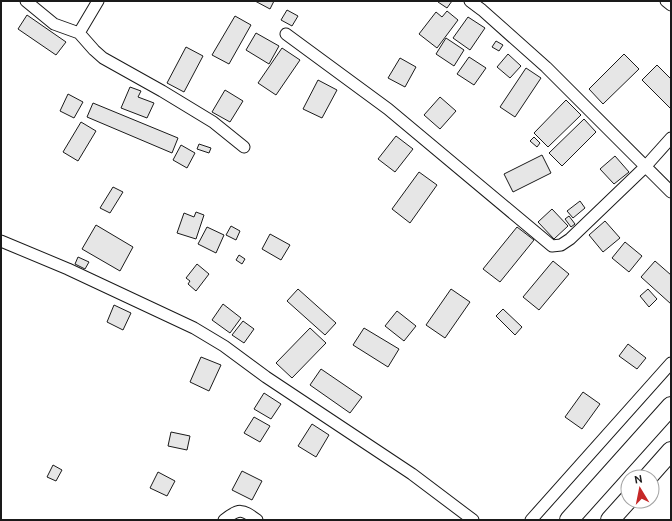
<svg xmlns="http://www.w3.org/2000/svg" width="672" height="521" viewBox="0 0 672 521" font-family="Ubuntu,sans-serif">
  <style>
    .building { fill: #e6e6e6; stroke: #1a1a1a }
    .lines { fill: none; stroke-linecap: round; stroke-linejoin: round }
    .minor-casing { stroke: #1a1a1a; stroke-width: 13 }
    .trunk-casing { stroke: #1a1a1a; stroke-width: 20 }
    .minor { stroke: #fff; stroke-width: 11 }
    .trunk { stroke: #fff; stroke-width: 18 }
  </style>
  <rect width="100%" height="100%" fill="#fff"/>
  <path class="building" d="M255 1H274L270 9Z
    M439 1H452L447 8 438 2Z
    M287 10 298 16 292 26 281 20Z
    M447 11 458 20 437 48 419 34 436 12 442 17Z
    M27 15 66 42 56 55 18 29Z
    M235 16 251 25 229 64 212 55Z
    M468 17 485 28 470 50 453 38Z
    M256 33 279 46 269 64 246 50Z
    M446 38 464 50 454 66 436 54Z
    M496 41 503 45 499 51 492 47Z
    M186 47 203 56 184 92 167 83Z
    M282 48 300 60 276 95 258 83Z
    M508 54 521 66 510 78 497 67Z
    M624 54 639 69 603 104 589 89Z
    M469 57 486 68 474 85 457 74Z
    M400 58 416 67 405 87 388 78Z
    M657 65 671 79V109L642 80Z
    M526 68 541 78 515 117 500 107Z
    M318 80 337 90 322 118 303 109Z
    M130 87 141 91 138 97 154 103 147 118 121 108Z
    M225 90 243 101 230 122 212 112Z
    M68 94 83 102 74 118 60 111Z
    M440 97 456 111 440 129 424 115Z
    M566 100 581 115 548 147 534 133Z
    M93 103 178 138 172 153 87 117Z
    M584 119 596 132 562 166 549 153Z
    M81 122 96 131 78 161 63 152Z
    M396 136 413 149 395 172 378 159Z
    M534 137 540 143 537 147 530 141Z
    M199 144 211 148 209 153 197 149Z
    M181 145 195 153 187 168 173 160Z
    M542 155 551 173 513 192 504 174Z
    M615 156 629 172 614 184 600 169Z
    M419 172 437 185 410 223 392 209Z
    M113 187 123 192 110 213 100 208Z
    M580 201 585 208 573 218 567 211Z
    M552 209 568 226 554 239 538 222Z
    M196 212 204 215 196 239 177 233 184 213 194 217Z
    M569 216 575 224 571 227 565 219Z
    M605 221 620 238 603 252 589 235Z
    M96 225 133 247 120 271 82 249Z
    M231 226 240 231 236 240 226 235Z
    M207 227 224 235 216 253 198 244Z
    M517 227 534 240 500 282 483 269Z
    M270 234 290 245 281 260 262 249Z
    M625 242 642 256 629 272 612 258Z
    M239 255 245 259 242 264 236 260Z
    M78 257 89 262 85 269 75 264Z
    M553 261 569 274 539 310 523 297Z
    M655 261 671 275V304L641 277Z
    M197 264 209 274 196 291 188 284 190 281 186 278Z
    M298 289 336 323 325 335 287 301Z
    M451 289 470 302 445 338 426 325Z
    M648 289 657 299 649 307 640 296Z
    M223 304 241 318 230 333 212 320Z
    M114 305 131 313 123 330 107 322Z
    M503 309 522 327 515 335 496 316Z
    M397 311 416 326 404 341 385 326Z
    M243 321 254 329 244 343 232 335Z
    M310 328 326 343 292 378 276 363Z
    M364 328 399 349 388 367 353 345Z
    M628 344 646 358 637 369 619 356Z
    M201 357 221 365 209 391 190 382Z
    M321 369 362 397 350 413 310 385Z
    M583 392 600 404 582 429 565 417Z
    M264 393 281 404 271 419 254 409Z
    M254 417 270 426 260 442 244 433Z
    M312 424 329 435 316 457 298 446Z
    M171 432 190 436 187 450 168 446Z
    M53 465 62 470 56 481 47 477Z
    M242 471 262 481 252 500 232 490Z
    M158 472 175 481 167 496 150 488Z"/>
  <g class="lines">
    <defs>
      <path id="minor" d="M26 1 54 24 79 33 94 50 103 58 162 91 213 122 244 147
        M470 1 482 10 546 67 671 192
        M666 1 671 5
        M79 33 98 1
        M286 34 388 109 552 246 561 245 570 239 645 167 671 138
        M1 241 68 269 194 328 224 346 266 377 412 474 473 520
        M224 520C239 508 242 509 257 520
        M531 520 671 363"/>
      <path id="trunk" d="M648 477 671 451
        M569 520 671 406
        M610 520 628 500"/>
    </defs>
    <use href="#minor" class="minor-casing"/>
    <use href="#trunk" class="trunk-casing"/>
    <use href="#minor" class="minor"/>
    <use href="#trunk" class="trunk"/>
  </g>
  <rect width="672" height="521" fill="none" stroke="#1a1a1a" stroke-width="4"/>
  <g transform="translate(640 489) rotate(350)"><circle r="19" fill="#ffffff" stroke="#a3a3a3"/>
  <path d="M0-3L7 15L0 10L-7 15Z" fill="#c62828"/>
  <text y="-6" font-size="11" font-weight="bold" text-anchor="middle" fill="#1a1a1a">N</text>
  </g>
</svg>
